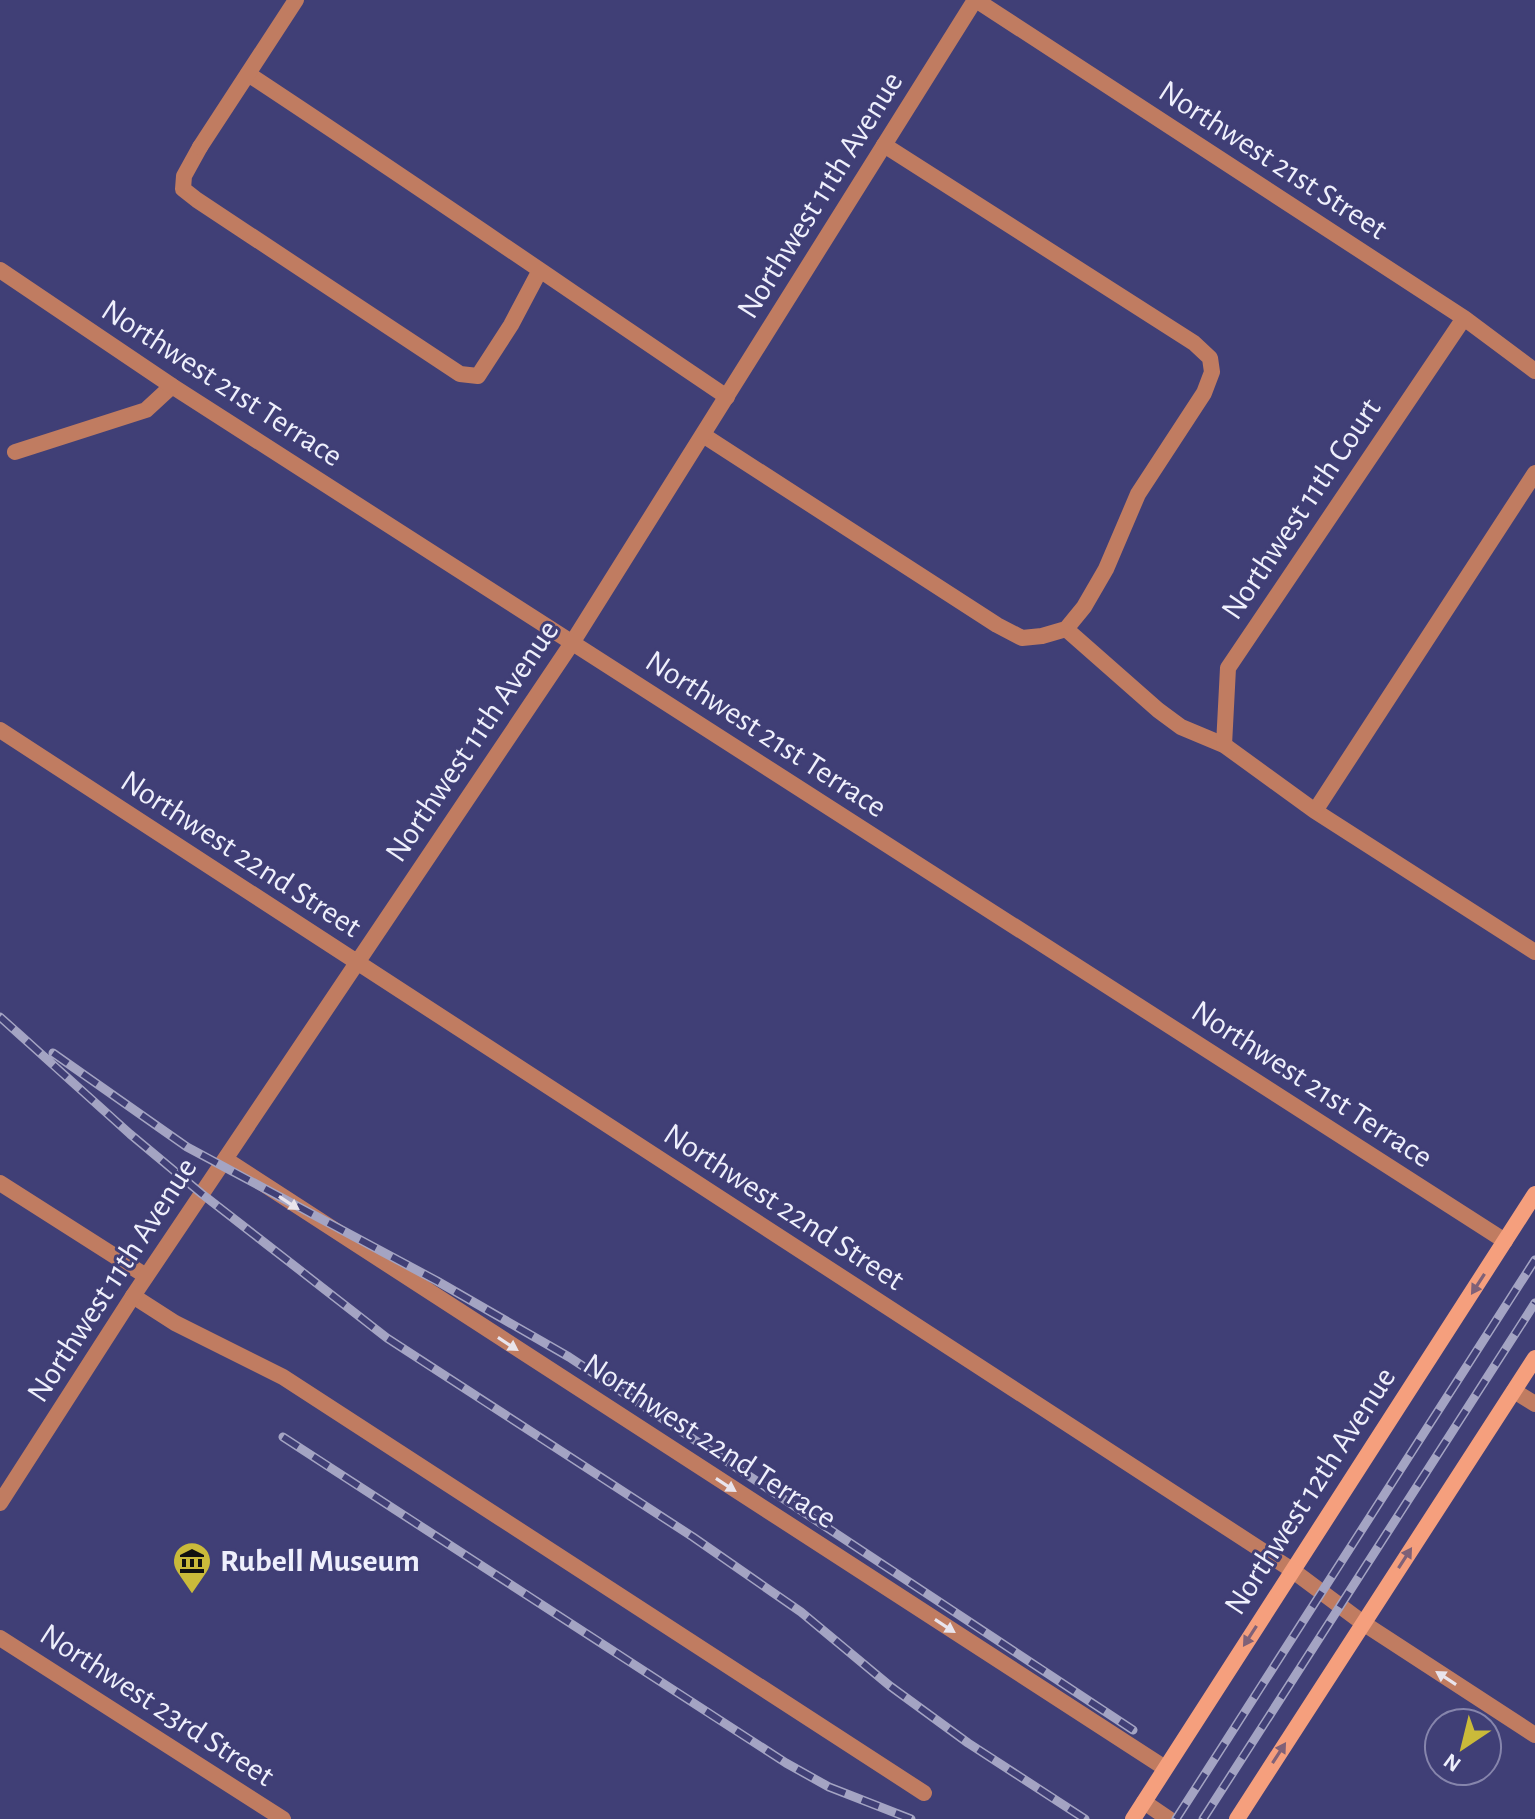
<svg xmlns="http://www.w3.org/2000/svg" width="1535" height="1819" viewBox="0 0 1535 1819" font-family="'Alegreya Sans',sans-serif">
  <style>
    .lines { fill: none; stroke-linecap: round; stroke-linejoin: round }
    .service { stroke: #c07c61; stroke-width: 16 }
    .minor { stroke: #c07c61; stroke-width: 16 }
    .secondary { stroke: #f59f7d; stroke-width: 16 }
    .rail-casing { stroke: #a4a4c3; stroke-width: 9 }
    .rail { stroke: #403f76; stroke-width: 6; stroke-dasharray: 18; stroke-linecap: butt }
    .oneway { fill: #e9e4ec }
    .oneway2 { fill: #7f6178 }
    .labels { text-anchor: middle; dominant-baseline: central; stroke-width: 6; stroke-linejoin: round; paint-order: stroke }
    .street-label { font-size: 32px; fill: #eeeffc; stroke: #403f76 }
    .poi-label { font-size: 32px; font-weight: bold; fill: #eeeffc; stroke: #403f76; text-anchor: start }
  </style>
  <rect width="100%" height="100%" fill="#403f76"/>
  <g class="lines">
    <path class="service" d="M248 74C409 180 567 289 727 397
      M200 147 184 176 183 189 197 200 460 374 478 376 511 325 539 272
      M703 435 997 625 1022 638 1042 636 1066 629 1084 607 1106 569 1138 494 1204 393 1212 372 1210 358 1194 343 884 145
      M15 452 146 410 172 386
      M1535 473 1315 811 1535 952
      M1066 629 1158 710 1181 727 1224 745 1315 811
      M0 1183 146 1276
      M133 1296 175 1323 283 1377 924 1793
      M1514 1391 1535 1404"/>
    <path class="minor" d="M976 0 1464 318 1535 371
      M200 147 296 0
      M0 270 172 386 1505 1241
      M0 730 1292 1570 1363 1623 1535 1735
      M1224 745 1228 668 1464 318
      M225 1159 1165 1768
      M0 1503 133 1296 572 643 975 0
      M0 1638 283 1819
      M1144 1802 1169 1819"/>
    <path class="secondary" d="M1133 1819 1535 1194
      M1237 1819 1535 1358"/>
    <defs>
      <path id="rail" d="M0 1017 130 1134 202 1194 387 1338 693 1537 801 1612 890 1686 968 1743 1085 1819
        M53 1053 187 1147 437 1281 569 1357 1133 1730
        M283 1437 786 1763 829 1787 911 1819
        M1176 1819 1535 1260
        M1203 1819 1535 1303"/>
    </defs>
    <use href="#rail" class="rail-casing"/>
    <use href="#rail" class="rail"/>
  </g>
  <defs><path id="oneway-solid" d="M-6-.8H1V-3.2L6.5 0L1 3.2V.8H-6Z" transform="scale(2)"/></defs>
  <g class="oneway">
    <use href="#oneway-solid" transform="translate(289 1203) rotate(33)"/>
    <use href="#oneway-solid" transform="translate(508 1344) rotate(33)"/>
    <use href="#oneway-solid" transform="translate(726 1485) rotate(33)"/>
    <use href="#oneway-solid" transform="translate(945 1626) rotate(33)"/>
    <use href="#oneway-solid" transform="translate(1446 1678) rotate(-147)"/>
  </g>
  <g class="oneway2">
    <use href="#oneway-solid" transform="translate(1478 1284) rotate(123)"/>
    <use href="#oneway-solid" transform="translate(1405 1558) rotate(-57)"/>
    <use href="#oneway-solid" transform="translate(1250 1636) rotate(123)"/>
    <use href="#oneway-solid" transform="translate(1279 1753) rotate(-57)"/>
  </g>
  <defs>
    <symbol id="museum-pin" viewBox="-11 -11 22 30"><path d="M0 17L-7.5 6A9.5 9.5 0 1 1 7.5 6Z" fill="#caba3a" stroke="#403f76"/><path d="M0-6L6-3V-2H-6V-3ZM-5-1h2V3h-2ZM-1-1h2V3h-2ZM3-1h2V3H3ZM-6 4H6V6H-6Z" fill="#111"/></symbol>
  </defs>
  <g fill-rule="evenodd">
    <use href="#museum-pin" x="170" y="1539" width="44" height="60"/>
  </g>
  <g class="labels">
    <g class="street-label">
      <text transform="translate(1273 160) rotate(33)">Northwest 21st Street</text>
      <text transform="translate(820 195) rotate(-58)">Northwest 11th Avenue</text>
      <text transform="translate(222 383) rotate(33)">Northwest 21st Terrace</text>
      <text transform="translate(1301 509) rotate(-56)">Northwest 11th Court</text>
      <text transform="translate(766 734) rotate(33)">Northwest 21st Terrace</text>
      <text transform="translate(472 741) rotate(-56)">Northwest 11th Avenue</text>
      <text transform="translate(241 854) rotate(33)">Northwest 22nd Street</text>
      <text transform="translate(1312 1084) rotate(33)">Northwest 21st Terrace</text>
      <text transform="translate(784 1207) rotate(33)">Northwest 22nd Street</text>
      <text transform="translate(112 1280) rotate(-57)">Northwest 11th Avenue</text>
      <text transform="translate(710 1441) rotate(33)">Northwest 22nd Terrace</text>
      <text transform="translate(1310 1491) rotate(-57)">Northwest 12th Avenue</text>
      <text transform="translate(157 1705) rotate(33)">Northwest 23rd Street</text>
    </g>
    <g class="poi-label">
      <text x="220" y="1561">Rubell Museum</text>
    </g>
  </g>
  <g transform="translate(1463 1747) rotate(215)"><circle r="38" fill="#403f76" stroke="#8685ac" stroke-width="2"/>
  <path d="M0-6L14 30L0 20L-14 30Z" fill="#caba3a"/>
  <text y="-12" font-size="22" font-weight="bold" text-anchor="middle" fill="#eeeffc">N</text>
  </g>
</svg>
